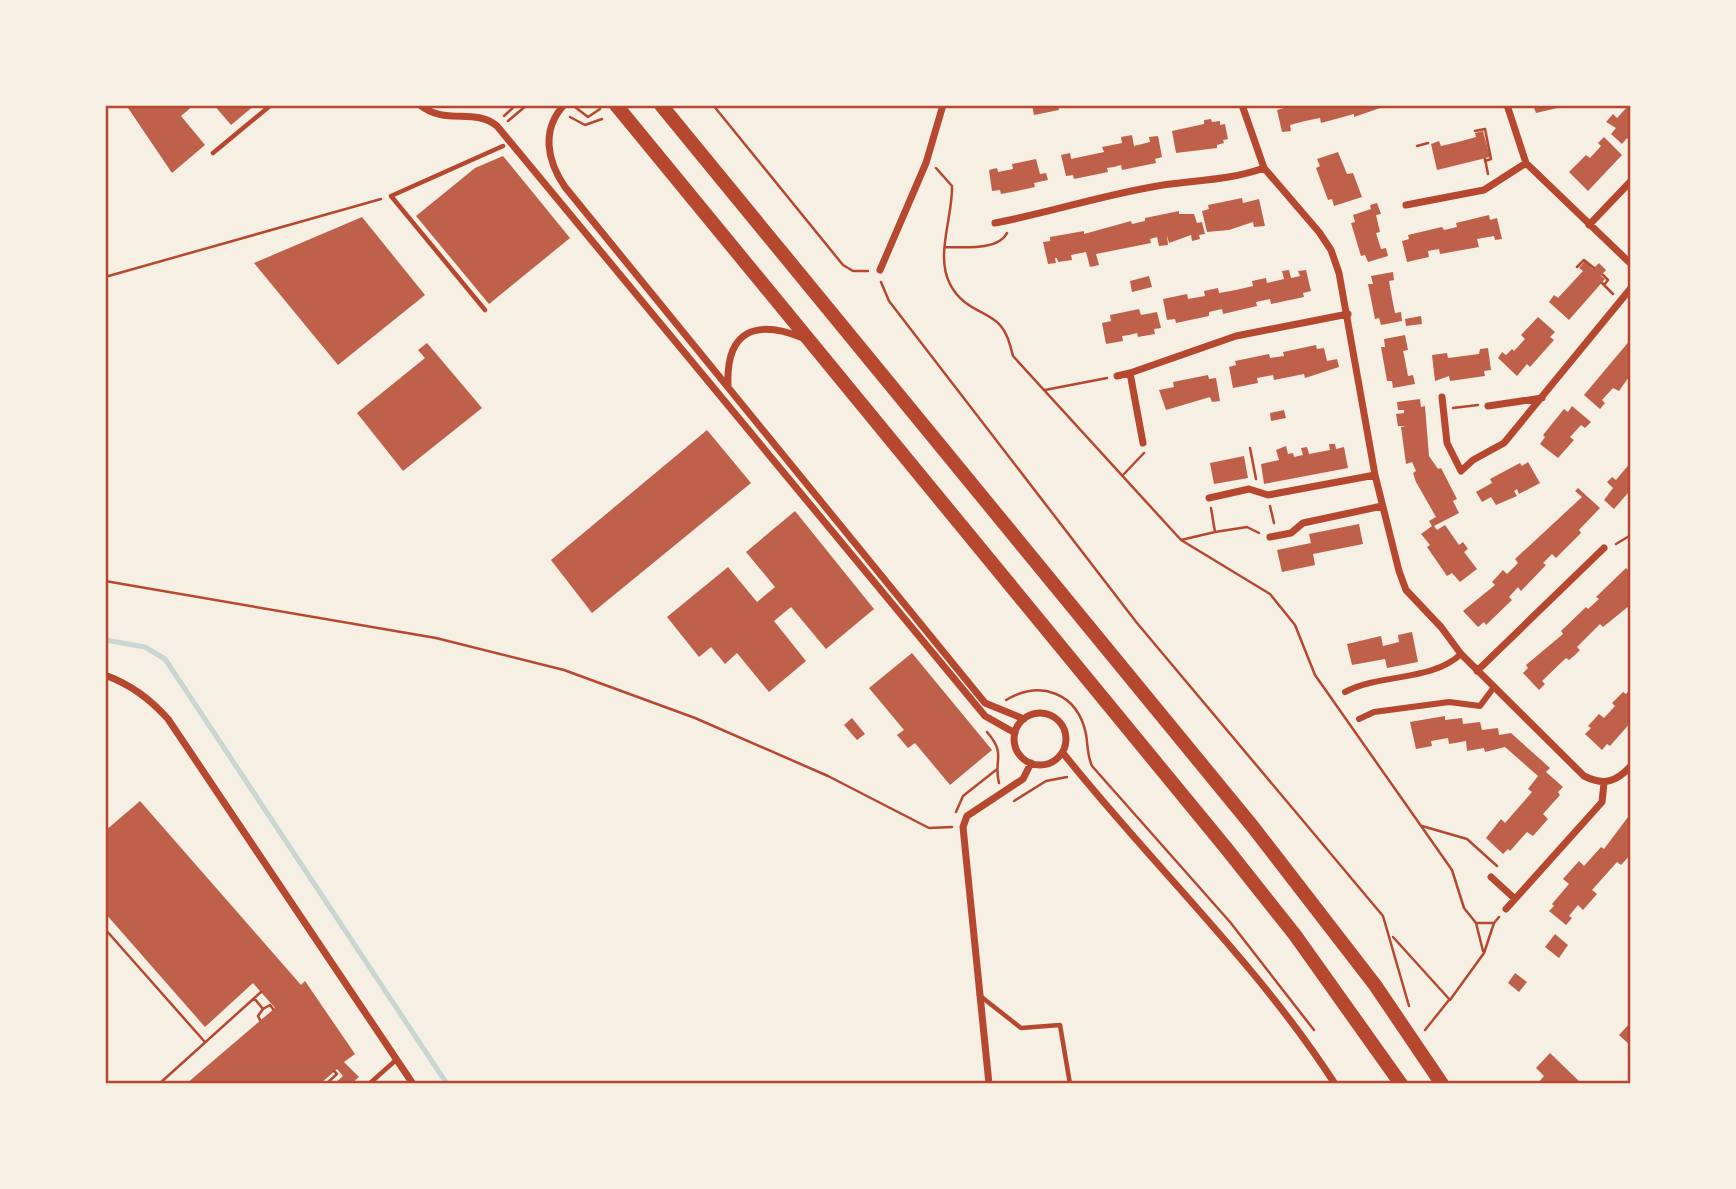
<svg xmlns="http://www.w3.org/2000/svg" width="1736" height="1189" viewBox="0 0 1736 1189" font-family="'Archivo Narrow',sans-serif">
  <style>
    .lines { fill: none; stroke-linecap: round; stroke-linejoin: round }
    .stream { stroke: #c9d6d2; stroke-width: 5 }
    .building { fill: #bf614a }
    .path { stroke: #b5482f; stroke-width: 2.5 }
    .service { stroke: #b5482f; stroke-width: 4.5 }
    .pedestrian { stroke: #b5482f; stroke-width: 6 }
    .minor { stroke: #b5482f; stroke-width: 7 }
    .trunk { stroke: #b5482f; stroke-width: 14 }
    .neatline { fill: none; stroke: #b5482f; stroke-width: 2.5 }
  </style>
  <rect width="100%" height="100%" fill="#f6efe4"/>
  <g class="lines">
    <path class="stream" d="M105 640 145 647 165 659 447 1084"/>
  </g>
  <path class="building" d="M126 105H194L181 116 205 145 172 173Z
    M214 105H255L231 125Z
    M1032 105H1058L1059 110 1034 115Z
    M1283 105H1385L1386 106 1354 117V114L1321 123 1320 118 1305 121 1290 125 1291 131 1282 132 1277 110 1284 108Z
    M1533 105H1565L1566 106 1536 113Z
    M1628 106 1631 142 1627 138 1622 144 1611 134 1616 128 1606 122 1613 114 1617 118Z
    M1211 119 1212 122 1220 121V125L1225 124 1228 139 1223 140 1224 143 1217 145V148L1176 153 1172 131 1204 124V120Z
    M1483 131 1490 157 1437 170 1431 144 1439 141 1441 146 1458 142 1476 137 1475 133Z
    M1132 135 1134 146 1150 142 1149 137 1158 136 1162 157 1155 159 1156 163 1122 170 1121 165 1114 167 1107 168 1108 172 1074 179 1073 175 1066 176 1061 155 1070 153 1071 159 1104 152 1102 147 1122 143 1121 137Z
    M1604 137 1622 155 1588 191 1569 172 1586 155 1590 158 1601 146 1598 143Z
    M1338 152 1347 174 1353 173 1362 197 1334 206 1332 199 1328 200 1316 168 1320 166 1317 159Z
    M503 156 570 238 489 304 416 216 475 168Z
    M1036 159 1040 174 1046 173 1048 180 1034 183 1035 187 1017 191 1001 194 1000 190 992 191 989 170 997 168 998 172 1013 169 1012 164Z
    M1242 198 1243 203 1259 199 1265 226 1254 227 1253 222 1229 230 1207 232 1202 211 1209 209 1208 205Z
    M1377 203 1381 214 1376 215 1380 232 1376 233 1381 249 1386 248 1388 256 1368 262 1365 255 1361 256 1351 223 1355 222 1353 215 1371 209 1370 205Z
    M1179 211V214H1194L1197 223 1202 222 1205 234 1199 235 1200 239 1192 241 1191 235 1169 243 1167 235 1168 245 1159 246 1157 237 1150 239 1151 243 1096 254 1099 265 1090 267 1086 252 1071 255 1072 260 1058 262 1057 258H1055L1056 263 1048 264 1043 242 1050 241V237L1084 231V234L1131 221 1132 224 1145 221V218Z
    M1489 215 1490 220 1497 218 1502 239 1495 240 1494 236 1477 239 1479 247 1440 254 1439 249 1428 251 1429 257 1407 262 1402 241 1409 239 1408 235 1442 227 1444 230 1457 227 1456 223Z
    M362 217 425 295 338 365 254 263Z
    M1585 261 1593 269 1599 263 1606 270 1601 276 1605 279 1569 320 1549 302 1554 295 1558 298 1583 271 1579 268Z
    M1289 270 1291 278 1300 276 1298 271 1306 270 1311 291 1303 293 1304 297 1271 304 1270 299 1256 302 1257 306 1223 314 1222 309 1209 312V316L1176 323 1175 319 1167 320 1163 299 1187 294 1188 299 1205 296 1204 291 1218 288 1219 293 1236 290 1253 286 1252 281 1266 278 1267 283 1284 279 1282 271Z
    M1393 272 1394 280 1389 281 1392 298 1395 313 1401 312 1402 321 1381 325 1379 318 1375 319 1368 284H1373L1371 276Z
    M1149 276 1152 287 1132 292 1130 281Z
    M1139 309 1141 315 1157 312 1161 328 1154 329 1155 334 1138 337 1137 333 1129 335 1122 336 1123 341 1106 344 1102 323 1111 321 1110 315Z
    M1421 316 1422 324 1406 326 1405 319Z
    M1538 317 1555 332 1550 337 1554 340 1530 367 1527 364 1517 376 1498 358 1502 352 1506 355 1512 349 1514 351 1525 339 1521 335Z
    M1405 335 1408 350 1403 351 1405 360 1408 376 1413 375 1415 384 1393 388 1392 381H1387L1381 347H1385L1384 339Z
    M1631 339V374L1619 391 1613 388 1602 400 1605 403 1600 409 1584 395Z
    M427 343 482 408 403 471 357 413 425 358 418 350Z
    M1316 345 1317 349 1324 348 1327 361 1337 359 1339 367 1305 378 1304 374 1274 380 1273 375 1257 378 1258 383 1233 388 1229 367 1236 365 1235 361 1269 354 1270 358 1284 356 1283 352Z
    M1488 348 1491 370 1484 371 1485 376 1450 381 1449 376 1435 381 1432 355 1447 353 1448 358 1479 354 1480 349Z
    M1208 375 1209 379 1216 378 1220 401 1212 402 1210 397 1166 410 1159 390 1174 387 1173 382Z
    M1420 399 1421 407 1425 406 1429 456 1438 469 1441 468 1457 499 1453 501 1459 513 1434 526 1437 530 1445 525 1459 545 1463 542 1468 549 1464 552 1477 569 1460 582 1452 573 1447 576 1427 547 1430 545 1421 534 1432 526 1429 521 1436 517 1416 482 1413 473 1416 471 1412 462 1406 464 1401 427 1406 426H1398L1396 414 1404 413V410H1398L1397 402Z
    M1572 406 1591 422 1585 428 1581 425 1570 437 1574 440 1558 458 1540 444 1545 437 1543 435 1564 409 1568 412Z
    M1284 410 1286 418 1271 421 1270 413Z
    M707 430 751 483 592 613 551 560Z
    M1329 444H1335L1336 449 1344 447 1348 468 1264 484 1261 464 1279 460 1276 450 1286 446 1288 454 1293 453 1294 457 1303 455 1301 448 1307 447 1309 454 1330 450Z
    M1244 456 1248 478 1214 484 1210 463Z
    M1528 462 1540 483 1519 494 1517 489 1514 491 1517 496 1496 505 1491 497 1482 502 1476 492 1492 483 1490 479 1520 463 1522 466Z
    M1631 462V495L1628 493 1614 509 1604 500 1613 488 1607 482 1612 477 1616 480Z
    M1578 488 1600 508 1579 530 1581 533 1556 558 1552 554 1543 563 1546 565 1521 591 1518 587 1509 597 1512 600 1486 625 1484 622 1478 627 1463 611 1495 585 1492 582 1503 570 1507 574 1518 563 1515 559 1582 497 1575 491Z
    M795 511 874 609 826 649 791 607 774 621 806 661 769 692 737 653 725 664 711 647 699 657 667 617 728 567 757 602 775 587 746 552Z
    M1359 524 1363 544 1313 554 1315 565 1282 572 1277 550 1311 543 1309 534Z
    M1626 568 1631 573 1629 606 1603 627 1600 624 1577 647 1580 650 1575 655 1569 660 1566 658 1542 681 1545 684 1539 690 1523 673 1528 668 1526 665 1563 634 1561 631 1586 607 1588 609 1599 599 1596 597Z
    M1412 632 1418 662 1387 668 1385 659 1352 665 1347 644 1381 636 1383 646 1399 642 1398 635Z
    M912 653 992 750 950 785 915 743 908 748 897 735 904 730 869 688Z
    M1631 688V722L1610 746 1607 744 1602 750 1585 734 1591 728 1588 726 1599 714 1604 718 1615 706 1612 703 1623 692 1626 694Z
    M1445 716V720L1462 718 1463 724 1480 722 1482 730 1498 728 1499 735 1511 733 1550 768 1546 772 1563 787 1558 792 1560 795 1543 814 1548 819 1533 836 1527 832 1510 851 1508 849 1503 854 1486 838 1501 819 1505 823 1532 792 1528 789 1538 776 1505 747 1485 752 1484 748 1467 751 1466 741 1449 744 1448 738 1431 741 1432 746 1416 749 1410 722Z
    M852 718 865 734 857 740 844 725Z
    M140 801 301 985 305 981 355 1054 344 1062 359 1077 351 1084H334L343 1076 337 1069 320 1084H186L275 1008 253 983 205 1027 105 913V831Z
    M1631 813V854L1621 865 1617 862 1592 890 1597 894 1583 910 1578 905 1569 916 1572 918 1566 925 1549 911 1554 906 1552 904 1569 884 1563 879 1579 861 1584 866 1601 847 1604 849Z
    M1555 934 1568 945 1559 958 1545 947Z
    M1515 973 1527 982 1519 992 1508 983Z
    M1631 1022V1046L1619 1035Z
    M1550 1053 1582 1084H1537L1544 1076 1536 1068Z"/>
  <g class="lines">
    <path class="path" d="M713 105 843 265 853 271H868
      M575 107 588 117 600 109
      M504 116 516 105
      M570 117 585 125 602 119
      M508 121 527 105
      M1475 131 1485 129 1491 159 1485 161
      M1417 146 1428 143
      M1485 159 1488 174
      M936 168 952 186C953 216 935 256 950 284 963 310 988 311 1000 325 1008 334 1010 345 1013 356L1181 540 1270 594 1295 625 1315 675 1452 870 1464 908 1476 923H1494L1499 917
      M945 247C963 247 998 251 1007 233
      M1577 267 1584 260 1594 268
      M1603 275 1608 280 1604 285
      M105 277 381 199
      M881 282 889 301 1137 623 1383 916 1409 1006
      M1602 283 1613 294
      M1045 390 1107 378
      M1453 408 1478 405
      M1250 448 1256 479
      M1123 475 1144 453
      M1270 506 1274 523
      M1211 508 1215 532 1247 527 1259 533
      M1181 540 1215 532
      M1616 544 1631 535
      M105 581 436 638 564 670 695 718 828 776 929 828 952 827
      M1006 700C1040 680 1077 692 1086 734 1088 746 1087 755 1092 766L1230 922 1314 1030
      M987 732C1007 755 993 759 999 783
      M1014 801 1046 781 1067 777
      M956 812 963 796 996 770
      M1422 826 1467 839 1497 866
      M1476 923 1483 951
      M105 929 204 1041
      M1393 937 1450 1000 1484 953 1494 923
      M254 998 263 1009
      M263 1009 270 1005 273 1009
      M260 1020 258 1016 263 1009
      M1425 1030 1449 1000
      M159 1084 261 992
      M326 1084 337 1074 334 1071"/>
    <path class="service" d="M213 153 271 105
      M485 310 391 196 503 146
      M979 995 1021 1028 1060 1025 1070 1084
      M369 1084 396 1060"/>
    <path class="pedestrian" d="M1345 692C1381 673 1431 682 1461 654
      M1359 719 1374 712 1449 702 1480 706 1494 687"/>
    <path class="minor" d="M420 105C446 126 474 107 497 126L985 716 1015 733
      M564 105C541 130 547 161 565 187L985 703 1024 719
      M1242 105 1264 168 1319 232 1331 250 1339 273 1375 475 1399 571 1406 590 1441 627 1461 654 1584 776C1604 786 1616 782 1631 766
      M1507 105 1526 163 1631 264
      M1406 205 1484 190 1526 163
      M995 223C1052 212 1106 194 1163 185 1197 180 1231 180 1264 168
      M1589 225 1631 181
      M880 270 926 163 943 105
      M1117 376 1130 373
      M728 385C726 330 756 319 803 338
      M1442 397 1447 443 1461 471 1473 460 1504 443 1631 288
      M1488 406 1542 398
      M1143 443 1130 373 1236 336 1348 314
      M1209 498 1249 489 1268 495 1375 475
      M1270 537 1291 533 1303 523 1382 506
      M1477 671 1604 548
      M105 675C131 685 149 698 168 719L413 1084
      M1014 739a26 26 0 1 1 52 0a26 26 0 1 1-52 0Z
      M1063 753C1152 865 1257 963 1335 1084
      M1491 877 1515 899 1602 802 1604 783
      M1506 909 1515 899
      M989 1084 963 827 967 816 1023 779 1031 763"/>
    <path class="trunk" d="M616 105 1226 848 1295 935 1401 1084
      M661 105 1253 827 1375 985 1442 1084"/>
  </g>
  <rect width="1736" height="1189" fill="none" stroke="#f6efe4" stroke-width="214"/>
  <rect x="107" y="107" width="1522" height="975" class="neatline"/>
</svg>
